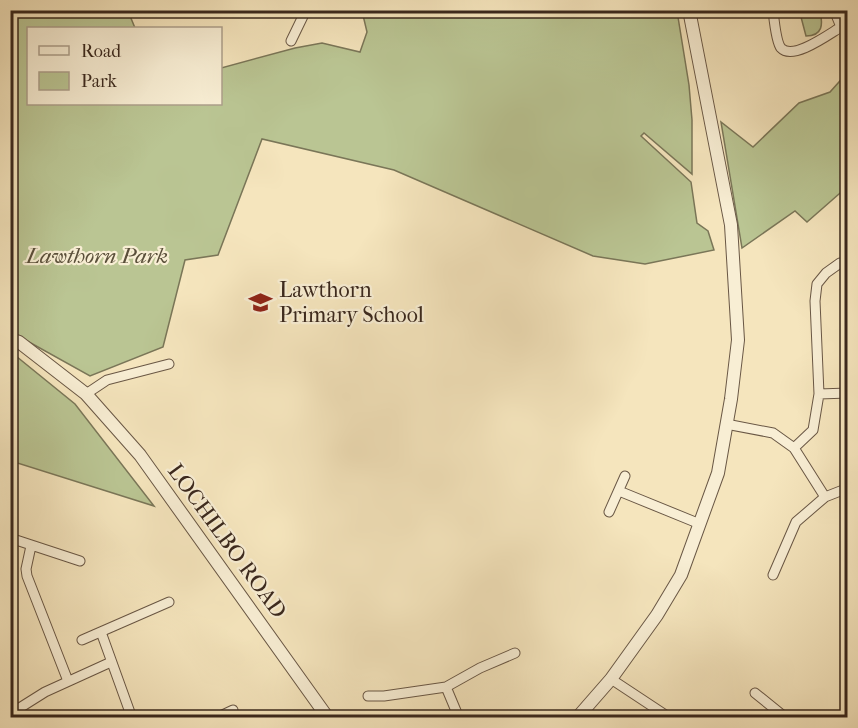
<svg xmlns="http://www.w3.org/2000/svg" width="858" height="728" viewBox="0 0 858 728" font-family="'IM FELL French Canon',serif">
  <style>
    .green { fill: #bac593; stroke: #7a7658; stroke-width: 1.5 }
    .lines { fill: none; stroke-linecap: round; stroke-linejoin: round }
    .minor-casing { stroke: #695745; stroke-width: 11 }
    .tertiary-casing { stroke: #695745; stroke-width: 14 }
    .minor { stroke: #f8eed4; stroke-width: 9 }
    .tertiary { stroke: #f8eed4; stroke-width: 12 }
    .labels { text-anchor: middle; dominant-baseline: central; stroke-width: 4.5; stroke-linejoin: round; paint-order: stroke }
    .park-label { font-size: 22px; font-style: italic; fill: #5a4f3a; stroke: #f8eed4 }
    .poi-label { font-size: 22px; fill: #3a281d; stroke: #f8eed4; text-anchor: start }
    .street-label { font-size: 22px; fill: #3a281d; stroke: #f8eed4 }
  </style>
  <rect width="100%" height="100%" fill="#f5e5bd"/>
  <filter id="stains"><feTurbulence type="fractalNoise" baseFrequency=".00333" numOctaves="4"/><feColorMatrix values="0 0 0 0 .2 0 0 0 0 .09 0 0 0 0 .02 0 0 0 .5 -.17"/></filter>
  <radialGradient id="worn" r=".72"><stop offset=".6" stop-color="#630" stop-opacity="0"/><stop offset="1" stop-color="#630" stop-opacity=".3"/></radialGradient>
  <path class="green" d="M11 11H128L135 28H28V104H220L221 68 295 48 322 43 360 52 367 32 362 11H677L689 85 692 120V174L644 133 641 136 691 182 697 223 708 231 714 250 645 264 593 256 394 170 262 139 218 255 185 260 163 347 90 376 11 332Z
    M792 11H820C823 24 823 36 806 36L801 17 790 11Z
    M847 73V187L807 222 795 211 742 248 721 122 753 147 799 103 830 92Z
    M11 352 75 404 154 506 11 461Z"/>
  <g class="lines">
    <defs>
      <path id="minor" d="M773 10C774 19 776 42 781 48 793 61 829 34 841 27
        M834 10 841 27 848 33
        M291 41 306 10
        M86 394 107 380 169 364
        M819 394 848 393
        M726 424 773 433 794 448 825 497
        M794 448 813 430 819 394 815 301 817 284 826 273 840 263
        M619 491 700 524
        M609 512 625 476
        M10 538 80 561
        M31 546 26 569 27 576 68 681
        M773 575 796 522 825 497 848 488
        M101 632 132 718
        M82 640 169 602
        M611 679 670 718
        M755 693 786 718
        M368 696H384L446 687
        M10 714 45 692 111 662
        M216 718 233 710
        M459 718 446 687 480 668 515 653"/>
      <path id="tertiary" d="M10 339 19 342 86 394 140 455 328 718
        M577 718 611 679 657 615 681 575 718 473 731 399 738 340 731 225 689 10"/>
    </defs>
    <use href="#minor" class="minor-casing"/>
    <use href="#tertiary" class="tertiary-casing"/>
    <use href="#minor" class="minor"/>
    <use href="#tertiary" class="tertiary"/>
  </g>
  <defs>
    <symbol id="school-bare" viewBox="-9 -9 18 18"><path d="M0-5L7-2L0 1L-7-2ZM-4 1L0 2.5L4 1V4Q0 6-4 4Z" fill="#8f2418" stroke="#f8eed4" stroke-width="2.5" paint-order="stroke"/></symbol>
  </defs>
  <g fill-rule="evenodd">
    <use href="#school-bare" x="244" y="286" width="33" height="33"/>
  </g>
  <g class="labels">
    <g class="park-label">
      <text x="97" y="256">Lawthorn Park</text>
    </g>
    <g class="poi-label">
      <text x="279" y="290">Lawthorn<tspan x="279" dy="25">Primary School</tspan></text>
    </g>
    <g class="street-label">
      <text transform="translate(227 541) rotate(54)">LOCHILBO ROAD</text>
    </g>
  </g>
  <rect width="858" height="728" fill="none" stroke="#f5e5bd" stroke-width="36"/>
  <rect x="12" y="12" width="834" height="704" fill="none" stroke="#3a281d" stroke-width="3"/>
  <rect x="18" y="18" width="822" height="692" fill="none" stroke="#3a281d" stroke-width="1.5"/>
  <rect x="27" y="27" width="195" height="78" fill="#f8eed4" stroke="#ac9f8b" stroke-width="1.5"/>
  <rect x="39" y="46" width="30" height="9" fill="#f8eed4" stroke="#ac9f8b" stroke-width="1.5"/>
  <text x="81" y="57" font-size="18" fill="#3a281d">Road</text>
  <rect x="39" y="72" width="30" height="18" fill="#bac593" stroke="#ac9f8b" stroke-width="1.5"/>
  <text x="81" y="87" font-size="18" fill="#3a281d">Park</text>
  <rect width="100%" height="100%" filter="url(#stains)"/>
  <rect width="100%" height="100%" fill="url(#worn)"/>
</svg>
